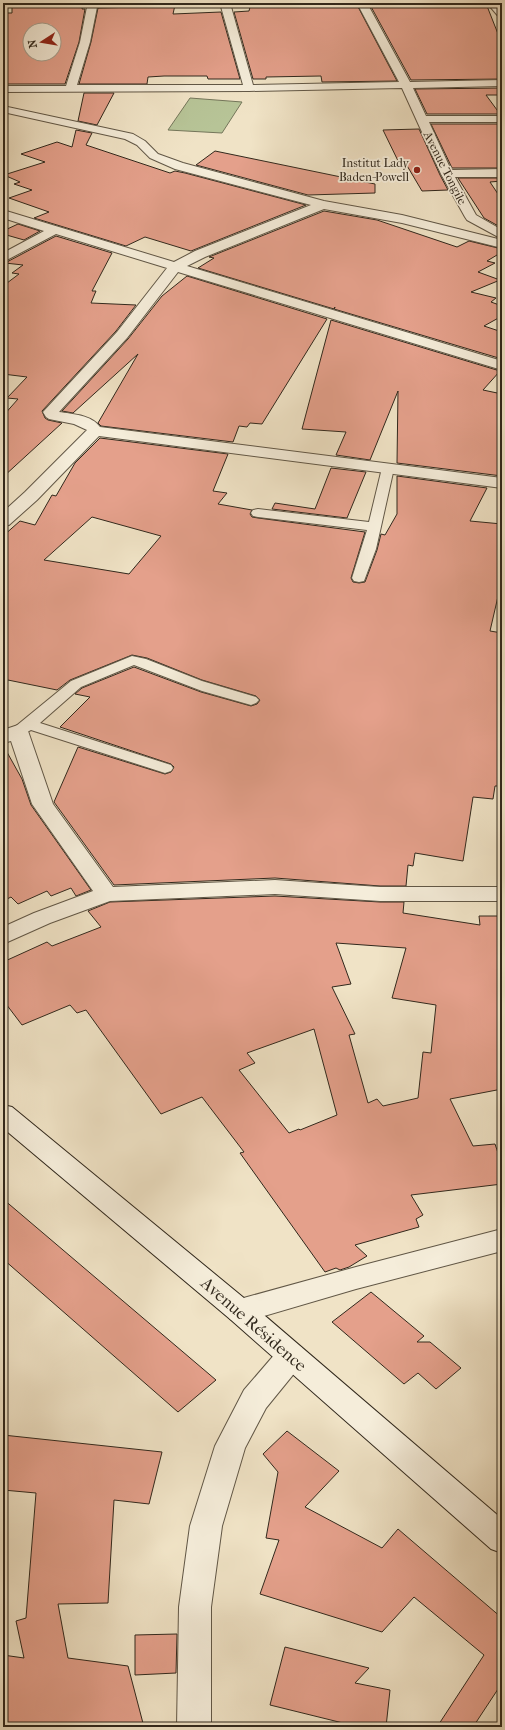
<svg xmlns="http://www.w3.org/2000/svg" width="505" height="1730" viewBox="0 0 505 1730" font-family="'IM FELL French Canon',serif">
  <style>
    .green { fill: #b7c497; stroke: #74765a }
    .building { fill: #e4a08b; stroke: #31281c; fill-rule: evenodd }
    .lines { fill: none; stroke-linecap: round; stroke-linejoin: round }
    .service-casing { stroke: #615746; stroke-width: 2 }
    .minor-casing { stroke: #615746; stroke-width: 2 }
    .secondary-casing { stroke: #31281c; stroke-width: 2 }
    .service { fill: #f5edda; fill-rule: evenodd }
    .minor { fill: #f5edda; fill-rule: evenodd }
    .secondary { fill: #f5edda; fill-rule: evenodd }
    .poi-dot { fill: #8f2418; stroke: #f5edda; stroke-width: 1.5 }
    .labels { text-anchor: middle; dominant-baseline: central; stroke-width: 3.5; stroke-linejoin: round; paint-order: stroke }
    .far-poi-label { font-size: 12px; fill: #31281c; stroke: #f5edda; text-anchor: end }
    .far-street-label { font-size: 12px; fill: #31281c; stroke: #f5edda }
    .near-street-label { font-size: 17px; fill: #31281c; stroke: #f5edda }
  </style>
  <rect width="100%" height="100%" fill="#f0e3c6"/>
  <filter id="stains"><feTurbulence type="fractalNoise" baseFrequency=".005" numOctaves="4"/><feColorMatrix values="0 0 0 0 .2 0 0 0 0 .09 0 0 0 0 .02 0 0 0 .5 -.17"/></filter>
  <radialGradient id="worn" r=".72"><stop offset=".6" stop-color="#630" stop-opacity="0"/><stop offset="1" stop-color="#630" stop-opacity=".3"/></radialGradient>
  <path class="green" d="M190 98 242 102 222 133 168 130Z"/>
  <path class="building" d="M12 3H79V4H83L82 9H85L79 42 65 84H3V13H12ZM30 30H54V54H30Z
    M143 3 175 5 173 14 221 12 240 79H208L207 76H164L148 77 147 84H79L91 42 98 8 139 7Z
    M251 3H356L397 81 322 82 321 76 266 77V79H253L234 12 249 11Z
    M369 3H419L417 5 487 6 502 44V79L411 80Z
    M502 88V95H486L500 114H427L415 89Z
    M84 93H114L97 125 78 121Z
    M431 124H502V168H452Z
    M419 129 440 175 448 190 422 191 406 164 401 167 383 130Z
    M76 130 92 133 86 145 170 173 175 171 185 173 306 205 191 251 145 237 126 246 34 218 49 212 9 198 32 190 14 184 20 182 4 175 45 162 21 154 57 142 72 147Z
    M215 151 375 184V193L308 195 196 165Z
    M458 178H502V181L490 182 502 200V228L484 218Z
    M324 211 377 220 457 247 469 241 502 249V252L487 261 495 263 478 272 500 280 471 292 496 298 491 302 502 306V316L484 326 502 332V359L334 309 335 307 334 309 198 268 214 258 209 257Z
    M18 224 40 231 24 240 3 234V231Z
    M56 236 112 253 92 291H96L91 303 136 305 116 331 42 411 45 418 48 420 62 423 3 477V416L18 399 7 398 27 377 3 374V286L19 274 12 273 23 265 5 263Z
    M187 276 327 319 262 424 250 423 247 427 239 426 233 442 101 426 98 423 138 354 73 413 62 411 128 339 162 296Z
    M331 320 500 371 483 390 502 394V476L397 463 398 391 370 460 336 455 346 432 302 429Z
    M100 438 228 454 213 491 227 493 218 504 252 510 250 514 252 517 258 518 365 532 351 578 353 582 359 583 365 582 377 550 381 534 385 535 397 514V476L487 488 470 521 502 524V579L490 631 502 633V786H495L493 799 473 797 463 861 415 853 413 866 408 865 406 886H380L275 878 114 885 54 802 78 747 165 774 171 772 174 767 171 764 60 727 90 697 75 694 82 688 134 667 201 692 251 706 257 704 260 700 256 696 202 680 147 658 132 655 70 680 57 690 3 679V536L20 521 35 525 52 495 56 496 75 463ZM92 517 161 536 129 574 44 560Z
    M331 468 366 472 347 518 272 509 275 503 315 509Z
    M3 745 22 779 31 805 91 890 76 896 71 888 51 896 47 891 18 904 11 897 3 901Z
    M275 896 380 902H404L403 913 480 925 479 916H502V1089L450 1099 473 1146 495 1144 502 1165V1184L411 1195 423 1215 416 1219 419 1227 355 1245 367 1256 349 1267 340 1270 336 1268 325 1272 240 1153 244 1152 202 1097 161 1114 86 1010 77 1013 70 1005 22 1025 3 1000V962L47 942 52 946 101 927 88 911 110 902ZM336 943 406 948 392 998 436 1005 431 1053 423 1052 418 1098 383 1106 377 1099 368 1103 349 1035 355 1034 332 987 351 984ZM314 1029 337 1115 300 1130 299 1129 289 1133 239 1070 255 1063 247 1053Z
    M3 1199 216 1380 178 1412 3 1259Z
    M371 1292 424 1336 417 1342H430L461 1368 436 1389 418 1373 404 1384 332 1322Z
    M287 1431 339 1471 305 1507 382 1548 398 1529 502 1618V1683L473 1727H437L484 1655 414 1597 382 1632 260 1594 279 1540 266 1538 278 1472 263 1454Z
    M3 1435 162 1452 149 1504 114 1500 108 1603 58 1604 68 1658 128 1666 144 1727H3V1655L24 1658 16 1621 26 1618 36 1493 3 1490Z
    M177 1634 176 1673 135 1675V1635Z
    M285 1647 369 1668 355 1683 390 1690 386 1727H343V1723L270 1705Z"/>
  <g class="lines">
    <defs>
      <path id="service" d="M388 464 392 465 394 468 376 549 364 581 359 582 354 581 352 578 367 530 258 517 253 516 251 513 253 510 258 509 369 522 382 468 384 465Z
        M132 656 146 659 202 681 256 697 259 700 256 703 251 705 202 691 134 665 81 687 40 723 171 765 173 768 171 771 165 773 31 730 23 734 18 736 13 734 10 731 71 681Z"/>
      <path id="minor" d="M86 3H96L97 7 90 42 77 85H243L220 3H230L253 85 399 82 357 3H367L410 82 502 80V86L413 88 426 116H502V122H429L451 170 502 169V177H455L476 215 502 230V239L467 220 465 217 441 174 402 88 249 91 3 92V86H66L80 42 87 7Z
        M487 3H497L502 9V18L499 17Z
        M3 106 133 134 145 141 158 154 183 163 324 201 402 215 502 240V248L402 223 324 209 205 257 187 266 502 361V370L178 272 127 338 59 412C72 414 92 415 100 427L502 478V488L99 436 37 500 9 525 3 526V512L25 492 87 430 74 424 49 419 46 417 43 412 117 332 167 268 56 234 3 262V253L44 231 3 218V210L174 262 195 251 311 205 175 169 150 158 137 145 125 139 3 112Z
        M18 725 25 727 28 731 53 804 113 887 275 880 380 887H502V901H380L275 894 110 901 50 923 3 944V927L34 913 93 891 32 804 11 741 3 743V730Z
        M502 1229V1251L356 1289 240 1323 230 1319 226 1311 230 1303 240 1299 356 1267Z
        M291 1344 301 1347 306 1356 301 1365 266 1408 245 1448 222 1526 211 1607V1727H177L179 1607 190 1526 215 1446 244 1390 281 1347Z"/>
      <path id="secondary" d="M3 1105 12 1107 250 1303 502 1519V1553L491 1549 230 1319 3 1128Z"/>
    </defs>
    <use href="#service" class="service-casing"/>
    <use href="#minor" class="minor-casing"/>
    <use href="#secondary" class="secondary-casing"/>
    <use href="#service" class="service"/>
    <use href="#minor" class="minor"/>
    <use href="#secondary" class="secondary"/>
  </g>
  <circle class="poi-dot" cx="417" cy="170" r="4"/>
  <g class="labels">
    <g class="far-poi-label">
      <text x="409" y="163">Institut Lady<tspan x="409" dy="14">Baden-Powell</tspan></text>
    </g>
    <g class="far-street-label">
      <text transform="translate(445 168) rotate(63)">Avenue Tongile</text>
    </g>
    <g class="near-street-label">
      <text transform="translate(254 1324) rotate(41)">Avenue Résidence</text>
    </g>
  </g>
  <rect width="505" height="1730" fill="none" stroke="#f0e3c6" stroke-width="16"/>
  <rect x="4" y="4" width="497" height="1722" fill="none" stroke="#31281c" stroke-width="2"/>
  <rect x="8" y="8" width="489" height="1714" fill="none" stroke="#31281c"/>
  <g transform="translate(42 42) rotate(258)"><circle r="19" fill="#f5edda" stroke="#a79e8e"/>
  <path d="M0-3L7 15L0 10L-7 15Z" fill="#8f2418"/>
  <text y="-6" font-size="11" font-weight="bold" text-anchor="middle" fill="#31281c">N</text>
  </g>
  <rect width="100%" height="100%" filter="url(#stains)"/>
  <rect width="100%" height="100%" fill="url(#worn)"/>
</svg>
